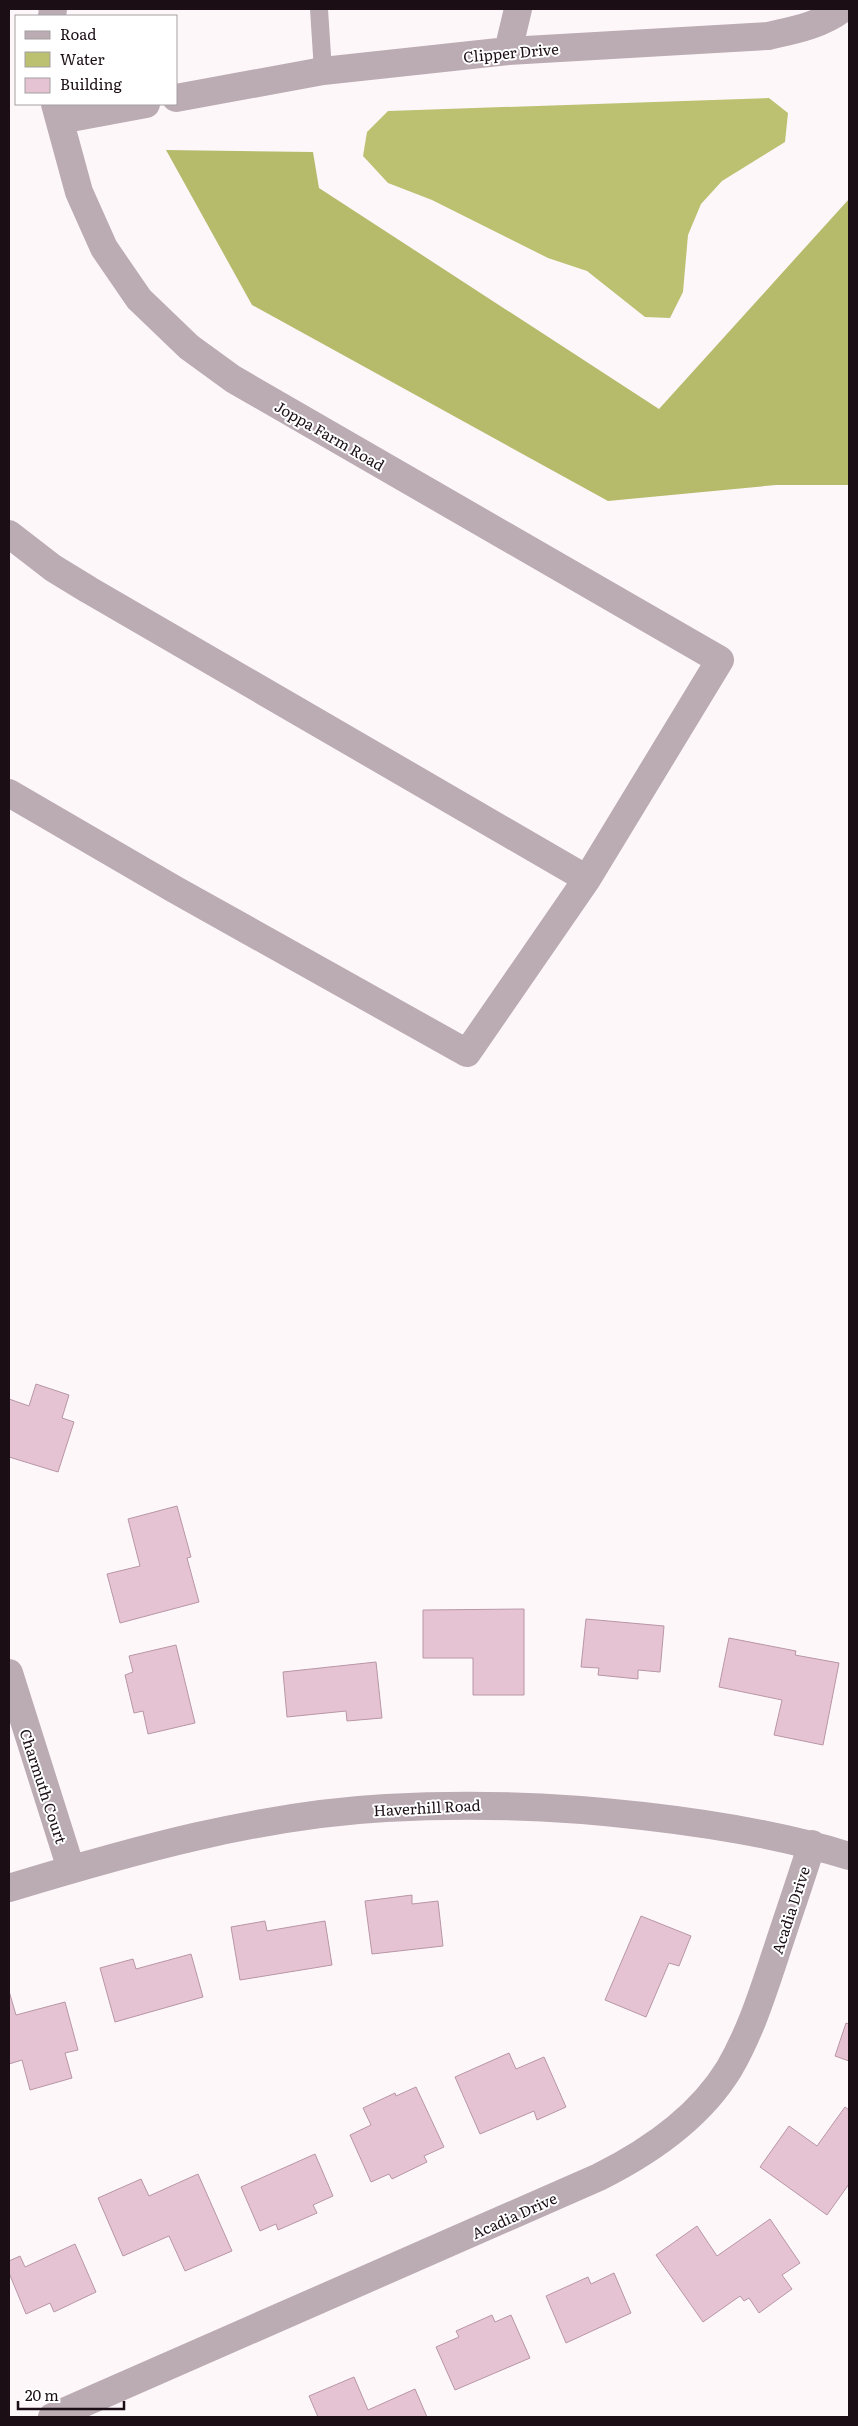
<svg xmlns="http://www.w3.org/2000/svg" width="858" height="2426" viewBox="0 0 858 2426" font-family="Literata,serif">
  <style>
    .forest { fill: #b6bb6c }
    .water { fill: #bbc171 }
    .building { fill: #e6c3d2; stroke: #b896a5 }
    .lines { fill: none; stroke-linecap: round; stroke-linejoin: round }
    .service { stroke: #bbabb2; stroke-width: 18 }
    .minor { stroke: #bbabb2; stroke-width: 28 }
    .labels { text-anchor: middle; dominant-baseline: central; stroke-width: 4; stroke-linejoin: round; paint-order: stroke }
    .street-label { font-size: 15px; fill: #1b0f15; stroke: #fff }
  </style>
  <rect width="100%" height="100%" fill="#fef7fa"/>
  <path class="forest" d="M166 150 313 152 319 188 659 409 849 199V485H776L608 501 252 305Z"/>
  <path class="water" d="M769 98 788 113 785 142 722 181 701 204 688 235 683 292 670 318 645 317 587 271 548 258 432 200 388 183 363 156 367 132 388 111Z"/>
  <path class="building" d="M36 1384 69 1395 62 1418 74 1422 58 1472 9 1457V1399L29 1406Z
    M177 1506 191 1557 187 1558 199 1602 120 1623 107 1574 140 1566 128 1519Z
    M524 1609V1695H473V1658H423V1610Z
    M586 1619 664 1626 660 1672 638 1670V1679L598 1675 599 1668 581 1667Z
    M729 1638 796 1651 795 1655 839 1663 823 1745 774 1735 782 1700 719 1687Z
    M176 1645 195 1723 148 1734 143 1711 134 1713 125 1675 133 1672 129 1656Z
    M376 1662 382 1718 347 1721 346 1711 287 1717 283 1672Z
    M412 1895V1904L438 1901 443 1946 372 1954 365 1901Z
    M641 1916 691 1936 679 1966 669 1963 646 2017 605 2000Z
    M265 1921 267 1931 325 1921 332 1965 240 1980 231 1927Z
    M191 1954 203 1997 115 2022 100 1968 133 1959 136 1969Z
    M9 1991 16 2015 65 2002 78 2050 65 2053 72 2078 30 2090 22 2060 9 2064Z
    M846 2023 849 2024V2061L835 2056Z
    M509 2053 516 2069 544 2057 566 2107 537 2120 534 2111 480 2134 455 2077Z
    M416 2087 444 2147 424 2156 427 2162 392 2179 389 2174 371 2182 350 2135 371 2125 363 2108 395 2093 396 2096Z
    M845 2107 849 2110V2184L827 2215 760 2167 789 2126 817 2146Z
    M315 2154 333 2196 313 2205 317 2213 278 2230 276 2224 260 2231 241 2187Z
    M198 2174 232 2251 185 2271 169 2236 123 2256 98 2198 141 2179 149 2196Z
    M770 2219 800 2263 782 2275 792 2289 759 2313 749 2298 744 2301 740 2296 703 2322 656 2255 697 2226 717 2256Z
    M75 2244 96 2292 54 2312 50 2303 26 2314 9 2273V2261L20 2256 25 2267Z
    M614 2273 631 2313 566 2343 546 2296 588 2277 591 2284Z
    M492 2315 495 2322 511 2315 530 2358 455 2390 436 2347 459 2337 456 2331Z
    M354 2377 368 2410 415 2389 427 2417H318L309 2396Z"/>
  <g class="lines">
    <path class="service" d="M319 9 323 71"/>
    <path class="minor" d="M52 16 53 9
      M508 51 518 9
      M176 98 323 71 508 51 768 36C794 30 821 25 842 9
      M60 120 146 104
      M9 534 53 568 89 590 587 879
      M9 793 174 889 467 1053 587 879 720 660 233 379 189 347 139 299 104 248 79 192 55 104
      M9 1673 71 1869
      M9 1888C131 1851 258 1815 386 1808 473 1803 557 1806 643 1816 713 1824 783 1835 849 1856
      M52 2417 599 2177C649 2152 699 2118 729 2069 750 2033 762 1995 775 1956 787 1919 800 1882 812 1844"/>
  </g>
  <g class="labels">
    <g class="street-label">
      <text transform="translate(511 52) rotate(-5)">Clipper Drive</text>
      <text transform="translate(330 435) rotate(30)">Joppa Farm Road</text>
      <text transform="translate(44 1786) rotate(72)">Charmuth Court</text>
      <text transform="translate(427 1807) rotate(-3)">Haverhill Road</text>
      <text transform="translate(790 1910) rotate(-72)">Acadia Drive</text>
      <text transform="translate(514 2215) rotate(-24)">Acadia Drive</text>
    </g>
  </g>
  <rect width="858" height="2426" fill="none" stroke="#1b0f15" stroke-width="20"/>
  <rect x="15" y="15" width="162" height="90" fill="#ffffff" stroke="#a49fa1"/>
  <rect x="25" y="31" width="25" height="8" fill="#bbabb2" stroke="#a49fa1"/>
  <text x="60" y="40" font-size="15" fill="#1b0f15">Road</text>
  <rect x="25" y="52" width="25" height="15" fill="#bbc171" stroke="#a49fa1"/>
  <text x="60" y="65" font-size="15" fill="#1b0f15">Water</text>
  <rect x="25" y="78" width="25" height="15" fill="#e6c3d2" stroke="#a49fa1"/>
  <text x="60" y="90" font-size="15" fill="#1b0f15">Building</text>
  <path d="M18 2401v8h106v-8" fill="none" stroke="#1b0f15" stroke-width="2.5"/>
  <text x="25" y="2401" font-size="15" fill="#1b0f15" stroke="#ffffff" stroke-width="4" paint-order="stroke">20 m</text>
</svg>
